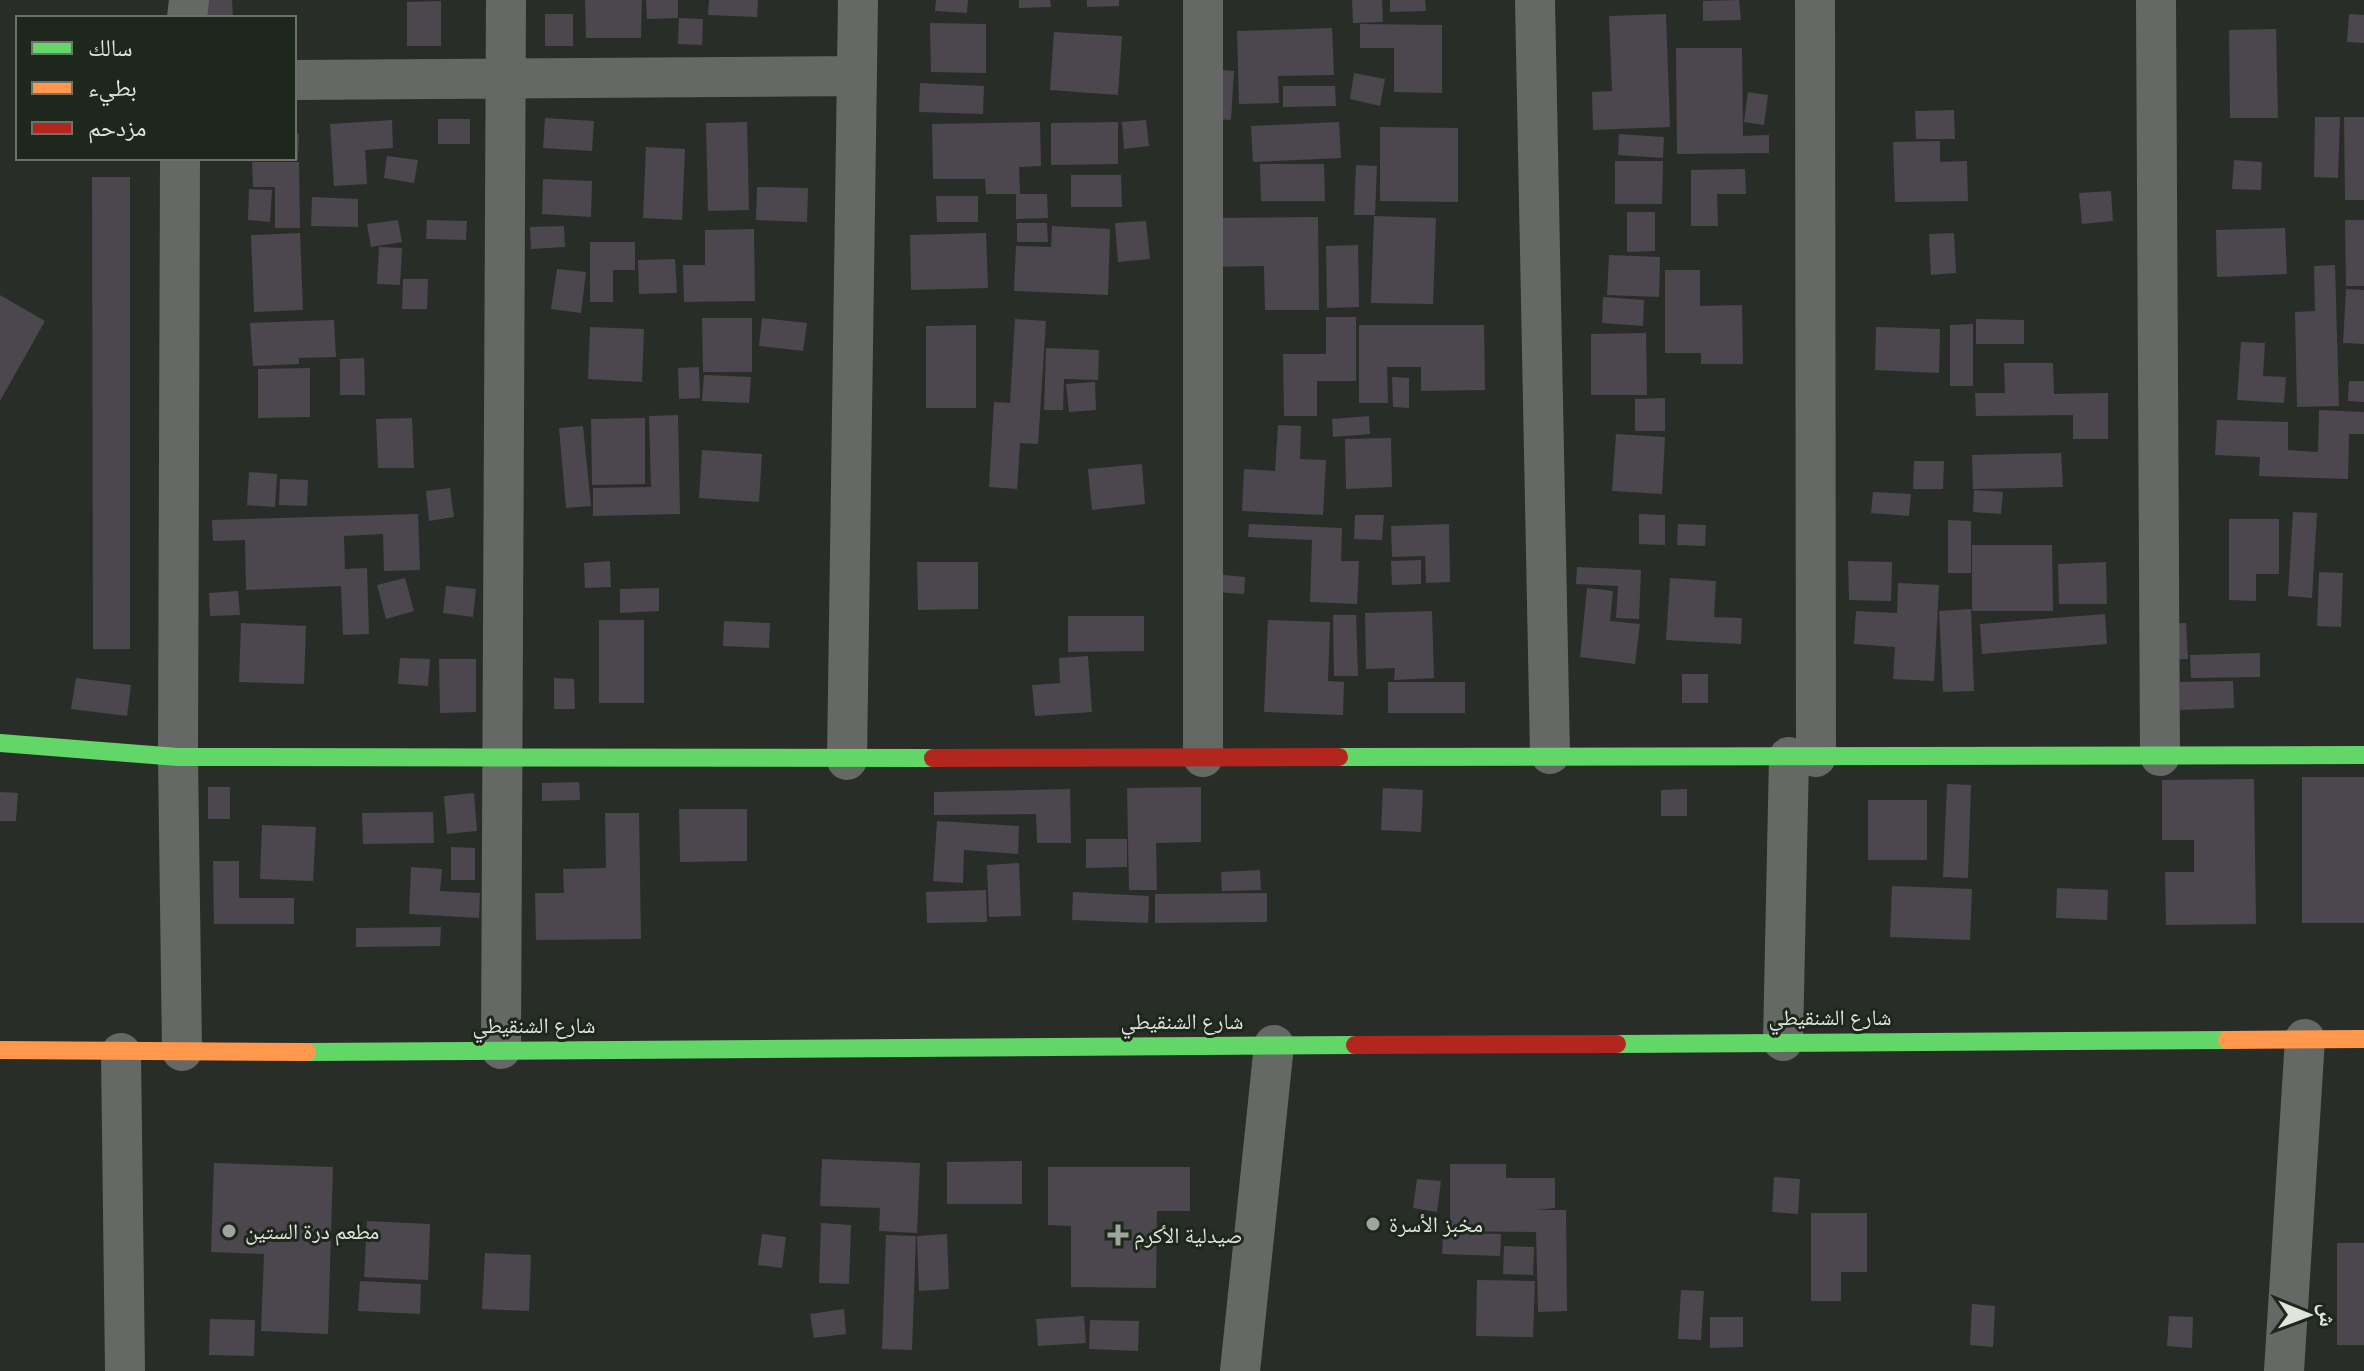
<svg xmlns="http://www.w3.org/2000/svg" width="2364" height="1371" viewBox="0 0 2364 1371" font-family="'Archivo Narrow','Noto Naskh Arabic',sans-serif">
  <style>
    .building { fill: #4c464f }
    .lines { fill: none; stroke-linecap: round; stroke-linejoin: round }
    .street { stroke: #666865; stroke-width: 40 }
    .fast { stroke: #63d668; stroke-width: 18 }
    .slow { stroke: #ff974d; stroke-width: 18 }
    .jam { stroke: #b3261e; stroke-width: 18 }
    .poi-dot { fill: #9fa59d; stroke: #1e271b; stroke-width: 3 }
    .labels { text-anchor: middle; dominant-baseline: central; stroke-width: 6; stroke-linejoin: round; paint-order: stroke }
    .street-label { font-size: 22px; fill: #dfe5dd; stroke: #1e271b }
    .poi-label { font-size: 22px; fill: #dfe5dd; stroke: #1e271b; text-anchor: start }
  </style>
  <rect width="100%" height="100%" fill="#282d27"/>
  <path class="building" d="M203 0H232L233 18H203Z
    M585 0H642L641 38H586Z
    M646 0H678V18L647 19Z
    M709 0H758L757 17 708 15Z
    M936 0H968L967 13 935 11Z
    M1019 0H1050L1051 7 1019 8Z
    M1087 0H1119V6L1087 7Z
    M1352 0H1382L1383 22 1353 23Z
    M1390 0H1425L1426 11 1390 12Z
    M1739 0 1741 20 1703 21V1Z
    M441 1V46H407V2Z
    M545 14H573V46H545Z
    M1666 14 1670 127 1593 130 1592 92 1612 91 1609 16Z
    M2349 14 2364 15V43L2347 42Z
    M679 18 703 19 702 45 678 44Z
    M930 23 986 24V73L931 72Z
    M1360 24 1442 25V93L1394 92V48H1360Z
    M1332 28 1334 75 1278 76 1279 103 1239 104 1237 31Z
    M2276 29 2278 118H2230L2229 30Z
    M1054 32 1122 36 1118 95 1050 90Z
    M1676 48H1742L1743 136 1769 135V153L1677 154Z
    M1204 69 1234 71 1231 120 1201 118Z
    M1354 73 1385 79 1380 106 1350 99Z
    M920 83 984 86 983 114 919 112Z
    M1283 86H1335L1336 106 1283 107Z
    M1748 92 1768 95 1764 125 1744 122Z
    M1954 110 1955 139H1916L1915 111Z
    M2315 117H2340L2338 178 2314 177Z
    M2344 117H2364V200H2345Z
    M545 118 594 121 592 151 543 148Z
    M438 119H470V144H438Z
    M392 120 393 148 365 150 367 184 334 186 330 124Z
    M1146 120 1149 146 1124 149 1122 122Z
    M747 122 749 210 708 211 706 123Z
    M1040 122 1041 166 1019 167 1020 194H1047L1048 218 1016 219V194H986L985 179H933L932 124Z
    M1118 122V164L1051 165V123Z
    M1339 122 1341 158 1253 162 1251 126Z
    M1380 127 1458 128V202L1380 201Z
    M294 133 299 134 298 160 294 159Z
    M1619 134 1664 137 1663 158 1618 155Z
    M1940 141V162L1967 161 1968 201 1895 202 1893 142Z
    M646 147 685 149 682 220 643 218Z
    M387 156 418 160 414 183 384 178Z
    M2234 160 2262 162 2261 190 2232 189Z
    M1615 161H1663L1662 204H1615Z
    M252 162H299L300 228H275V187H253Z
    M1260 164H1324L1325 201H1261Z
    M1356 165 1377 166 1375 215H1354Z
    M1745 169 1746 194H1717L1718 226H1691V170Z
    M1071 175H1121L1122 207H1071Z
    M92 177H130V649H93Z
    M543 179 592 181 591 217 542 214Z
    M757 187 808 188 807 222 756 220Z
    M249 189 272 190 270 222 248 220Z
    M2111 191 2113 221 2082 224 2079 193Z
    M936 196H978V222H937Z
    M312 197 358 199V227L311 226Z
    M1627 212H1655V251L1627 252Z
    M1374 216 1436 218 1433 304 1371 303Z
    M1318 217 1319 310H1265L1264 266 1208 267V218Z
    M398 220 402 242 371 247 367 224Z
    M427 220 467 221 466 240 426 239Z
    M2345 220H2364V286H2346Z
    M1146 221 1150 259 1118 262 1115 223Z
    M1017 223H1047L1048 242H1017Z
    M564 226 565 247 531 249 530 227Z
    M1052 226 1110 229 1108 295 1014 291 1016 246 1051 247Z
    M2285 228 2287 274 2217 277 2216 230Z
    M754 229 755 301 684 302 683 265H705V230Z
    M300 233 303 310 254 312 251 235Z
    M986 233 988 288 911 290 910 235Z
    M1954 233 1956 273 1931 275 1929 234Z
    M590 242H635V270H613V302H590Z
    M1358 245 1359 307 1327 308 1326 246Z
    M379 247 402 248 400 285 377 284Z
    M1609 255 1660 257 1659 297 1607 295Z
    M675 259 677 293 639 294 638 260Z
    M2335 265 2339 406 2297 407 2295 312 2315 311 2314 266Z
    M557 269 586 272 581 313 551 309Z
    M1665 270H1700V306L1742 305 1743 364H1701V353H1665Z
    M403 279H428L427 309H402Z
    M2346 289 2364 290V344L2343 343Z
    M0 295 45 321 0 401Z
    M1603 297 1644 300 1643 326 1602 323Z
    M1326 317H1356V381H1317V416H1284L1283 354H1326Z
    M702 318H752V372H703Z
    M762 318 807 323 803 351 759 346Z
    M1015 319 1046 321 1038 444 1020 443 1017 489 989 487 994 402 1010 403Z
    M1976 319 2024 320V344H1976Z
    M334 320 336 357 299 358V364L253 366 250 323Z
    M1973 324V386H1950V325Z
    M976 325V408H926V326Z
    M1359 325H1484L1485 390 1421 391V367H1387L1388 403H1359Z
    M590 327 644 329 642 382 588 379Z
    M1876 327 1940 329 1939 373 1875 370Z
    M1646 333 1647 395H1591V334Z
    M2241 342 2265 343 2263 376 2286 377 2284 403 2237 400Z
    M1046 348 1099 350 1098 380 1064 379 1063 410H1044Z
    M364 358 365 395H340V359Z
    M2004 363H2053L2054 394 2108 393V439H2073V415L1976 416 1975 393H2005Z
    M699 367 700 398 679 399 678 368Z
    M310 368V417L258 418V369Z
    M704 375 751 377 749 403 702 401Z
    M1392 377 1409 378V408L1393 407Z
    M2349 381H2364V402L2348 401Z
    M1095 382 1096 410 1069 412 1066 384Z
    M1665 398V431H1635V399Z
    M2319 410 2364 412V434H2349L2348 479 2259 476 2260 457 2215 455 2217 420 2288 422V450L2318 452Z
    M678 415 680 514 593 516V488L651 487 649 416Z
    M1369 416 1370 434 1333 437 1332 419Z
    M412 418 414 468H378L376 419Z
    M645 418V484L592 485 591 419Z
    M1278 425 1301 426 1300 459 1326 460 1323 515 1242 511 1244 469 1275 471Z
    M583 426 591 506 566 508 559 428Z
    M1616 434 1665 437 1662 494 1612 491Z
    M1391 438 1392 487 1346 489 1345 439Z
    M702 450 762 454 759 502 699 498Z
    M2061 453 2063 487 1973 489 1972 455Z
    M1914 461H1944L1943 489H1913Z
    M1142 464 1145 504 1092 510 1088 469Z
    M249 472 277 474 275 507 247 505Z
    M280 479 308 480 307 506 279 505Z
    M450 488 454 517 429 521 426 491Z
    M1974 490 2003 492 2001 514 1973 512Z
    M1873 492 1911 494 1909 516 1871 513Z
    M2293 512 2317 513 2312 598 2288 596Z
    M418 514 420 570 384 571 383 534 344 536 345 569 367 568 369 634 343 635 341 586 246 590 245 540 213 541 212 520Z
    M1639 514 1665 515V545L1639 544Z
    M1355 515H1384L1382 540 1354 539Z
    M2229 519H2279V574H2256V601L2229 600Z
    M1948 520 1971 521V573H1948Z
    M1249 524 1342 528 1341 561H1359L1357 604 1310 602 1312 540 1248 537Z
    M1449 524 1450 582 1426 583 1425 556 1392 557 1391 526Z
    M1678 524 1706 525 1705 546 1677 545Z
    M1972 545H2052L2053 611H1972Z
    M1421 560V584L1392 585 1391 561Z
    M610 561 611 587 585 588 584 563Z
    M1848 561 1892 562 1891 601 1849 600Z
    M917 562H978V609L918 610Z
    M2106 562 2107 604H2059L2058 564Z
    M1577 567 1641 570 1639 619 1616 618 1618 586 1576 584Z
    M2319 572 2343 573 2341 627 2317 626Z
    M1215 574 1245 577 1244 594 1214 592Z
    M405 578 414 611 386 619 377 585Z
    M1670 578 1716 581 1714 617 1742 618 1741 644 1666 640Z
    M1898 583 1939 585 1934 681 1893 679 1895 647 1854 644 1856 611 1897 613Z
    M446 586 476 589 473 617 443 613Z
    M659 588V611L620 613V589Z
    M1587 588 1613 591 1610 621 1640 624 1635 664 1580 657Z
    M238 591 240 615 210 616 209 593Z
    M1971 609 1974 691 1943 692 1939 611Z
    M1432 611 1434 678 1394 680 1395 668 1366 669 1365 613Z
    M2105 614 2107 644 1982 654 1980 624Z
    M1333 615H1356L1358 676H1334Z
    M1068 616H1144V651L1068 652Z
    M599 620H644V703H599Z
    M1268 620 1330 622 1328 681 1344 682 1343 715 1264 712Z
    M724 621 770 623 769 648 723 646Z
    M241 623 306 626 304 684 239 682Z
    M2186 623 2188 659 2163 660 2162 624Z
    M2260 653V677L2191 678 2190 655Z
    M1088 656 1092 712 1035 716 1032 685 1060 683 1059 658Z
    M400 658 430 659 428 686 398 684Z
    M439 659H476V712L440 713Z
    M1682 674H1708V703H1682Z
    M76 678 131 685 127 716 71 709Z
    M554 678 574 679 575 709H554Z
    M2233 681 2234 708 2180 710V682Z
    M1388 682H1465V713H1388Z
    M2302 777H2364V923H2302Z
    M2254 779 2256 924 2166 925 2165 872H2194V840H2162V780Z
    M579 782 580 800 542 801V783Z
    M1947 784 1971 785 1968 878 1943 877Z
    M208 787H230V819H208Z
    M1201 787V842L1156 843 1157 890H1129L1127 788Z
    M1383 788 1423 790 1421 832 1381 830Z
    M1070 789 1071 843H1037L1036 814 934 815V792Z
    M1687 789V816H1661V790Z
    M0 792 18 793 16 821H0Z
    M474 793 477 831 447 834 444 796Z
    M1868 800H1927V860H1868Z
    M679 809H747V861L680 862Z
    M433 812 434 843 363 844 362 813Z
    M605 813H639L641 939 536 940 535 893H564L563 869 606 868Z
    M937 821 1019 826 1018 854 964 850 963 883 933 881Z
    M262 825 316 827 313 881 260 879Z
    M1086 839H1127V867L1086 868Z
    M451 847 475 848V880H451Z
    M213 861H239V898H294V924H214Z
    M1019 863 1021 916 989 917 987 865Z
    M411 867 442 869 440 891 480 893 479 918 409 914Z
    M1260 870 1261 890 1222 891 1221 872Z
    M1892 886 1972 889 1970 940 1890 937Z
    M2057 888 2108 890 2107 920 2056 918Z
    M986 890 987 922 927 923 926 892Z
    M1073 892 1149 896 1148 923 1072 920Z
    M1267 893V922L1155 923V894Z
    M441 927 440 946 356 947V928Z
    M822 1159 920 1163 917 1233 879 1231 880 1208 820 1206Z
    M1022 1161V1204H947V1162Z
    M214 1163 333 1167 328 1334 261 1331 264 1254 211 1252Z
    M1450 1164H1506V1178H1555V1208L1536 1210H1566L1567 1311 1538 1312 1536 1232 1450 1231Z
    M1048 1167H1190V1211H1157L1156 1288 1071 1287V1226L1048 1225Z
    M1774 1177 1800 1179 1798 1214 1772 1212Z
    M1417 1179 1441 1181 1437 1212 1413 1208Z
    M1811 1213H1867V1272H1841V1301H1811Z
    M367 1221 430 1224 428 1280 364 1277Z
    M821 1223 851 1225 849 1284 819 1283Z
    M1443 1233 1501 1234 1500 1256 1442 1254Z
    M762 1234 786 1237 782 1268 758 1265Z
    M947 1234 949 1289 919 1291 917 1236Z
    M886 1235 916 1236 912 1350 882 1349Z
    M2337 1243H2364V1345H2337Z
    M1504 1246 1534 1247 1533 1275 1503 1274Z
    M485 1253 531 1255 529 1311 482 1309Z
    M1477 1280 1535 1281 1533 1337 1476 1336Z
    M360 1281 421 1284 420 1314 358 1311Z
    M1681 1290 1704 1291 1701 1340 1678 1339Z
    M1972 1304 1995 1306 1993 1347 1970 1345Z
    M844 1309 846 1334 814 1338 810 1314Z
    M1084 1316 1086 1343 1038 1346 1036 1319Z
    M2169 1316 2193 1317 2192 1348 2167 1346Z
    M1710 1317H1743V1347L1710 1348Z
    M210 1319 255 1320 254 1356 209 1355Z
    M1090 1320 1139 1321 1138 1351 1089 1349Z"/>
  <g class="lines">
    <path class="street" d="M1535 0 1550 754
      M1815 0 1816 757
      M2156 0 2160 756
      M187 18 189 0
      M294 80 857 76
      M180 158 178 757 182 1051
      M1203 757V0
      M847 760 858 0
      M1783 1041 1789 757
      M501 1049 506 0
      M121 1053 125 1371
      M1240 1371 1274 1045
      M2284 1371 2305 1039"/>
    <path class="fast" d="M0 743 178 757 933 758
      M1339 757 2364 755
      M1617 1044 2227 1040
      M307 1052 1355 1045"/>
    <path class="slow" d="M2227 1040 2364 1039
      M0 1050 307 1052"/>
    <path class="jam" d="M933 758 1339 757
      M1355 1045 1617 1044"/>
  </g>
  <g class="poi-dot">
    <circle cx="1373" cy="1224" r="8"/>
    <circle cx="229" cy="1231" r="8"/>
    <path d="M1114 1223h8v8h8v8h-8v8h-8v-8h-8v-8h8z"/>
  </g>
  <g class="labels">
    <g class="street-label">
      <text x="1830" y="1017">شارع الشنقيطي</text>
      <text x="1182" y="1021">شارع الشنقيطي</text>
      <text x="534" y="1025">شارع الشنقيطي</text>
    </g>
    <g class="poi-label">
      <text x="1389" y="1224">مخبز الأسرة</text>
      <text x="245" y="1231">مطعم درة الستين</text>
      <text x="1134" y="1235">صيدلية الأكرم</text>
    </g>
  </g>
  <rect x="16" y="16" width="280" height="144" fill="#1e271b" stroke="#6b7369" stroke-width="2"/>
  <rect x="32" y="42" width="40" height="12" fill="#63d668" stroke="#6b7369" stroke-width="2"/>
  <text x="88" y="56" font-size="24" fill="#dfe5dd">سالك</text>
  <rect x="32" y="82" width="40" height="12" fill="#ff974d" stroke="#6b7369" stroke-width="2"/>
  <text x="88" y="96" font-size="24" fill="#dfe5dd">بطيء</text>
  <rect x="32" y="122" width="40" height="12" fill="#b3261e" stroke="#6b7369" stroke-width="2"/>
  <text x="88" y="136" font-size="24" fill="#dfe5dd">مزدحم</text>
  <g transform="translate(2308 1315) rotate(91)" stroke="#1e271b" stroke-width="6" paint-order="stroke">
  <path d="M0-6L14 30L0 20L-14 30Z" fill="#dfe5dd"/>
  <text y="-12" font-size="22" font-weight="bold" text-anchor="middle" fill="#dfe5dd">ش</text>
  </g>
</svg>
